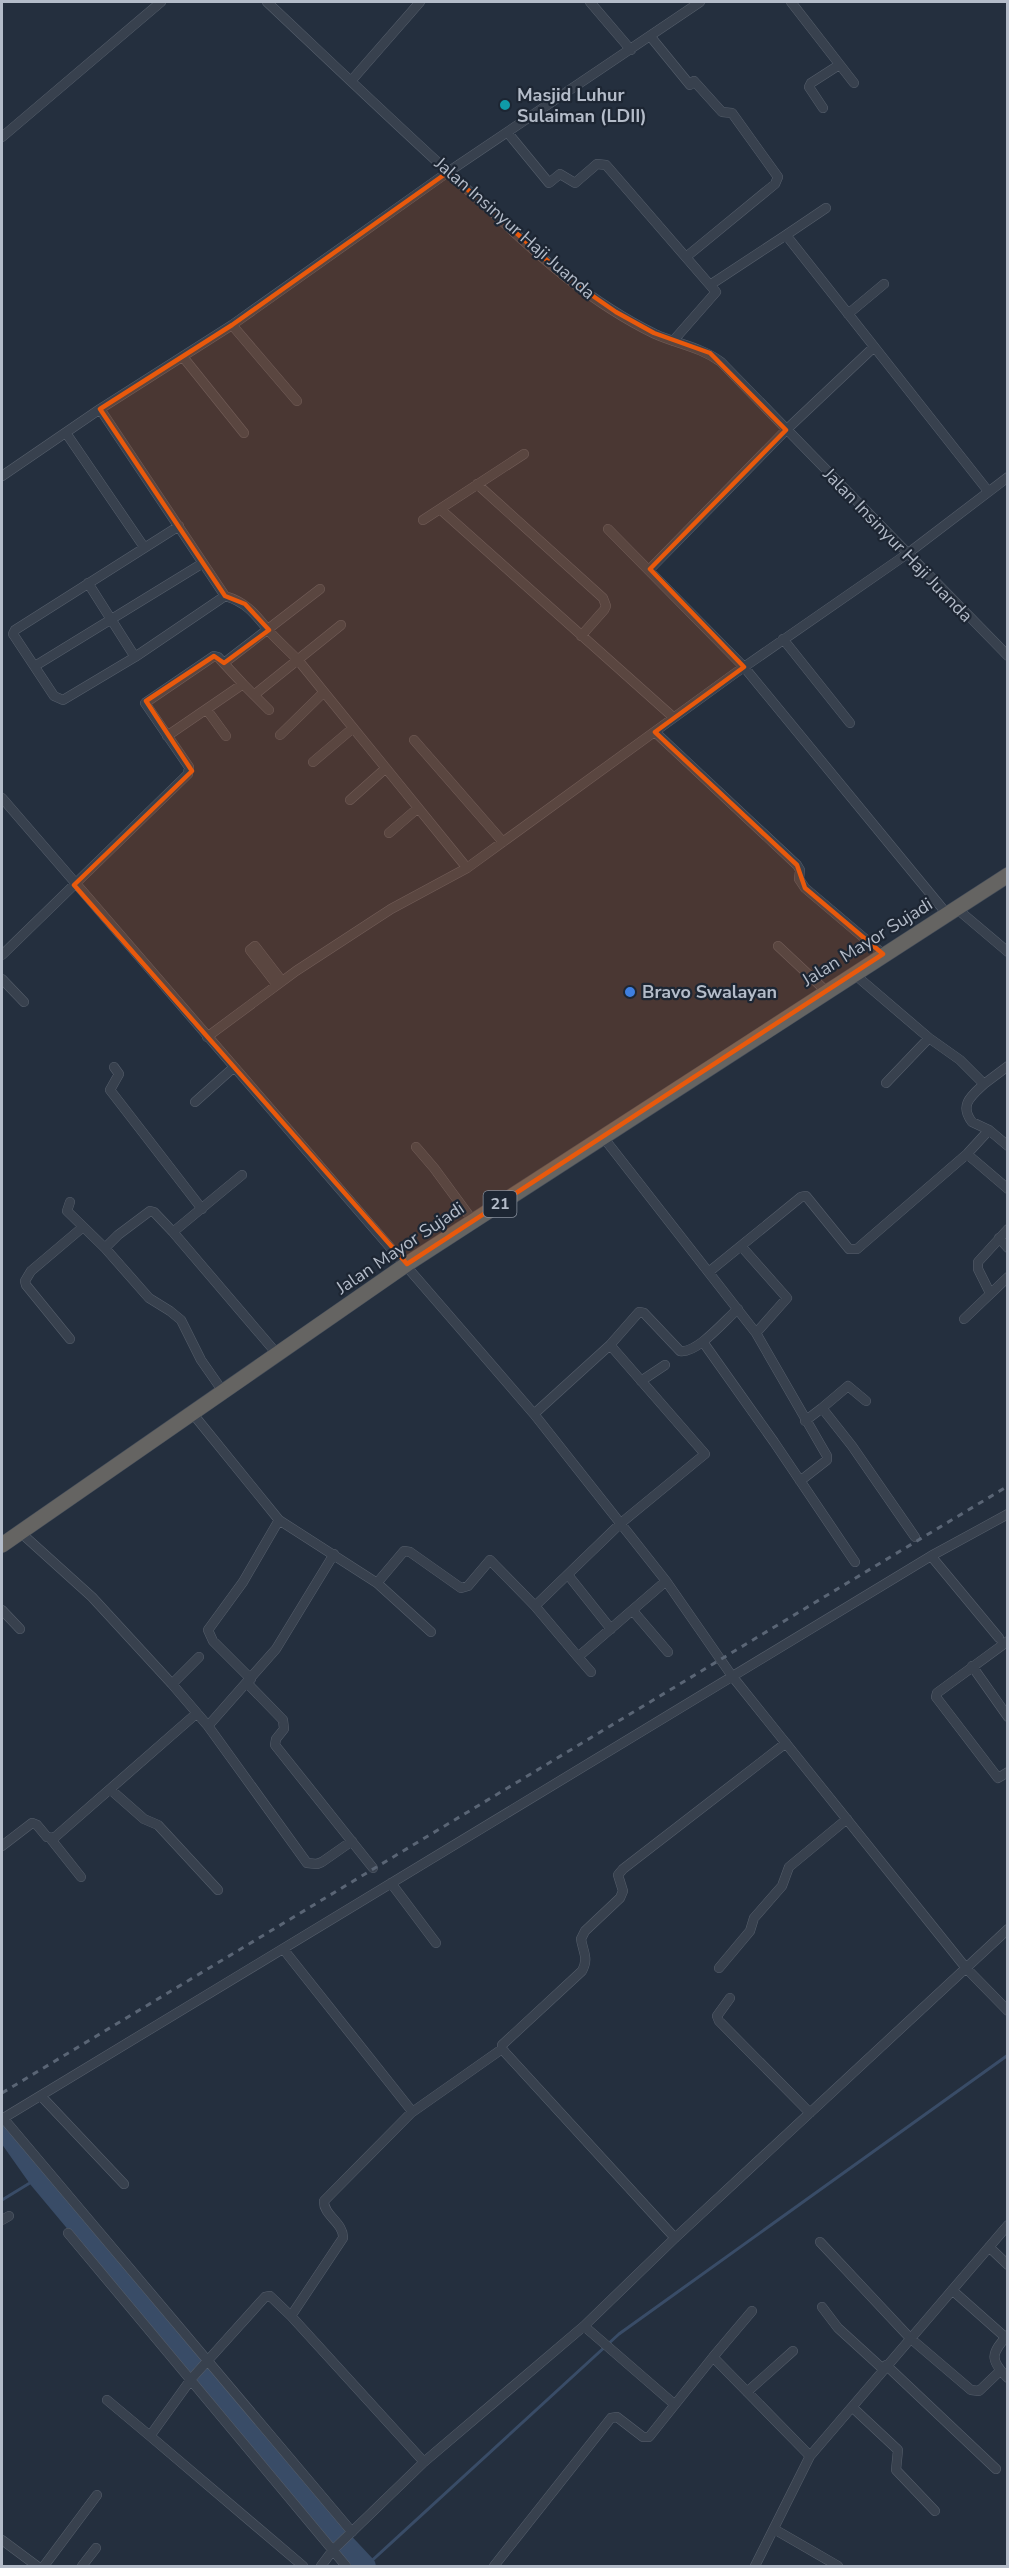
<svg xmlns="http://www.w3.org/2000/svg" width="1009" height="2568" viewBox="0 0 1009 2568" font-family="'Nunito Sans',sans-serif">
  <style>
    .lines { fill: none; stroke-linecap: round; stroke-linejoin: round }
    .stream { stroke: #394c67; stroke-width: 3 }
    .river { stroke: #394c67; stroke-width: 20 }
    .minor-casing { stroke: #565f6c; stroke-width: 10 }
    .trunk-casing { stroke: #434c59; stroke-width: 16 }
    .minor { stroke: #38414e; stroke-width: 9 }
    .trunk { stroke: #656462; stroke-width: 15 }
    .rail { stroke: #5a6575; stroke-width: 3; stroke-dasharray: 6 6; stroke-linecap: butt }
    .marked { fill: #e8590c; fill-opacity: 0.2; stroke: #e8590c; stroke-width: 4.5; stroke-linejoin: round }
    .culture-dot { fill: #0f9aa8; stroke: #1d2633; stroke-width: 2 }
    .shop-dot { fill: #3f7fe0; stroke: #1d2633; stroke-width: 2 }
    .labels { text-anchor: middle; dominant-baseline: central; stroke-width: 4.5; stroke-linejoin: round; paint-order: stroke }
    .shield { fill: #1d2633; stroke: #878f9c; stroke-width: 1.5 }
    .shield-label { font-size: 16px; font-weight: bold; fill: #b4bcc9 }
    .poi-label { font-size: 18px; font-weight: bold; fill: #b4bcc9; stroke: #1d2633; text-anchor: start }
    .street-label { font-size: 18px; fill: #b4bcc9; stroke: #1d2633 }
  </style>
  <rect width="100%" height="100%" fill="#242f3e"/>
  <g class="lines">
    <path class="stream" d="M2 2200 38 2178
      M366 2566 619 2334 1008 2055"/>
    <path class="river" d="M2 2127 38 2178 332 2530 366 2566"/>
    <defs>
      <path id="minor" d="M267 2C337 68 407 135 479 200 508 226 536 254 567 278 594 299 624 319 655 334 677 344 701 347 721 362L1008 656
        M590 2 631 50
        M791 2 854 83
        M650 36 690 85 694 81 722 112 732 113 778 177 775 184 686 257
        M351 81 420 2
        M823 108 809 87 811 83 839 65
        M508 133 549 183 560 174 575 183 597 164 606 165 716 292 673 341
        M2 137 161 2
        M786 235 826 208
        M710 285 786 235 988 491
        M848 314 884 284
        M232 325 297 401
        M183 357 244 433
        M100 409 225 596C246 602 255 614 268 630 277 640 288 650 298 660L467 868
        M66 433 144 547
        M2 476 100 409 232 325 448 172 700 2
        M477 484 603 598 606 606 604 610 581 636
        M440 509 673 717
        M423 520 524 454
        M179 526 15 630 13 634 54 696 63 700 135 657 225 596
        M608 529 744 667 947 914
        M650 569 786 430 874 347
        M88 583 135 657
        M783 639 850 723
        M224 663 320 589
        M35 666 203 563
        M243 684 269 710
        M254 695 341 625
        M207 710 226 736
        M655 732 797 865 800 870 799 879 805 888 883 954
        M280 735 324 692
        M414 740 503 842
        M313 762 353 728
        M2 798 534 1414 666 1581 732 1676 966 1968 1008 2011
        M350 800 386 768
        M389 833 418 808
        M956 908 1008 952
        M778 946 826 991
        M2 955 188 774 189 767 145 703 214 656 218 657 243 684 167 736
        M2 979 24 1002
        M277 985 250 950 255 946 282 981
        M207 1037 296 971 391 909 467 868 734 674 907 554 1008 477
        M114 1067 119 1074 110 1090 202 1209
        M886 1083 929 1038
        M984 1084 1008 1066
        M195 1102 233 1068
        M989 1130 1008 1146
        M603 1137 756 1333 827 1456V1460L800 1481
        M416 1147 434 1168 473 1221
        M967 1154 1008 1189
        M242 1175 173 1232 278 1355
        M70 1202 67 1211 105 1248
        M173 1232 154 1212 150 1211 118 1235 105 1248 149 1298 170 1311 181 1320 201 1360 224 1393
        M999 1238 1008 1248
        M741 1246 787 1298 756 1333
        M710 1271 801 1197 806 1196 849 1249H857L967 1154 989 1130 972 1122C959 1105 971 1096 984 1084L960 1060 929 1038 853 973
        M990 1293 978 1269V1262L1008 1229
        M964 1319 1008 1277
        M70 1339 26 1285 25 1281 31 1271 83 1227
        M703 1342 774 1442 855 1562
        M610 1345 705 1454 621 1523 535 1606 578 1657 666 1581
        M641 1381 665 1365
        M822 1408 848 1386 866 1401
        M193 1414 279 1520 243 1582 208 1630 213 1641 251 1679
        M534 1414 610 1345 639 1312 644 1313 680 1351C697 1354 725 1320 738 1309
        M805 1421 822 1408 852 1446 915 1537
        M279 1520 377 1583 431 1632
        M20 1532 92 1597 172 1684 208 1726 307 1863 317 1864 322 1862 352 1841
        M931 1556 999 1638
        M568 1575 611 1629
        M377 1583 404 1551 410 1552 461 1588 468 1586 490 1560 535 1606
        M2 1610 20 1629
        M633 1611 668 1652
        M1008 1641 937 1693 936 1697 998 1778 1008 1772
        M578 1657 591 1672
        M972 1666 1008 1717
        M247 1683 283 1720 284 1729 276 1739 275 1745 373 1868
        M172 1684 199 1657
        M208 1726 276 1649 334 1554
        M111 1790 144 1819 158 1825 218 1890
        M50 1838 81 1877
        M2 1846 32 1823 37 1825 47 1837 54 1838 197 1713
        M391 1883 436 1943
        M284 1950 411 2110V2113L324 2201C323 2215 344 2223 343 2238L291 2316 424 2462
        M719 1968 750 1931 754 1918 782 1886 789 1867 847 1819
        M730 1998 717 2016 719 2021 810 2113
        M41 2096 124 2184
        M411 2113 502 2049
        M3 2118 352 2532
        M2 2119 931 1556 1008 1514
        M2 2220 9 2216
        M68 2233 346 2566
        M675 2238 502 2049V2045L582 1971C589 1958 583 1952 581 1939L585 1931 620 1898 623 1891 618 1875 623 1869 786 1743
        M820 2242 910 2338 971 2390 979 2391 1000 2371
        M989 2247 1008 2265
        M952 2290 1005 2337
        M822 2307 838 2328 883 2369
        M291 2316 270 2296 265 2297 192 2378 150 2436 303 2566
        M584 2326 674 2404
        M1008 2335C991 2353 989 2360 1008 2378
        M713 2357 752 2311
        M886 2365 996 2469
        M747 2392 793 2351
        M107 2400 150 2436
        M852 2407 898 2450 896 2470 935 2511
        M774 2529 838 2566
        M2 2540 37 2566
        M44 2566 97 2495
        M82 2566 96 2548
        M321 2566 333 2550 424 2462 584 2326 675 2238 1008 1929
        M494 2566 611 2418 617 2417 643 2437H649L713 2357 810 2456
        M755 2566 810 2456 1008 2225"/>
      <path id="trunk" d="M2 1545 407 1264 1008 875"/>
    </defs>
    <use href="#minor" class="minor-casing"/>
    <use href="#trunk" class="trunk-casing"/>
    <use href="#minor" class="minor"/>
    <use href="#trunk" class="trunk"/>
    <path class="rail" d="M2 2093 1008 1486"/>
  </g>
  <path class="marked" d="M448 172 567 278 616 312 654 333 710 353 786 430 650 569 744 667 655 732 797 865 805 888 883 954 407 1264 74 885 192 771 146 701 214 656 224 663 269 630 245 604 225 596 100 409 232 325Z"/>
  <circle class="culture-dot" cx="505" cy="105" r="6"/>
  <circle class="shop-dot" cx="630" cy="992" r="6"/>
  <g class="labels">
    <rect class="shield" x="483.5" y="1191" width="33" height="26" rx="4.5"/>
    <g class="shield-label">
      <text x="500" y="1204">21</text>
    </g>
    <g class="poi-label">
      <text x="517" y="95">Masjid Luhur<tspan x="517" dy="21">Sulaiman (LDII)</tspan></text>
      <text x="642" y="992">Bravo Swalayan</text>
    </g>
    <g class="street-label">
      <text transform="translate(515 228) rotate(41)">Jalan Insinyur Haji Juanda</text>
      <text transform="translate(898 545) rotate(46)">Jalan Insinyur Haji Juanda</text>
      <text transform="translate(867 942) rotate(-32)">Jalan Mayor Sujadi</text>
      <text transform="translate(400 1248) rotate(-34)">Jalan Mayor Sujadi</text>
    </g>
  </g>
  <rect width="1009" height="2568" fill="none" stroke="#b4bcc9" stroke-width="6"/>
</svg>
